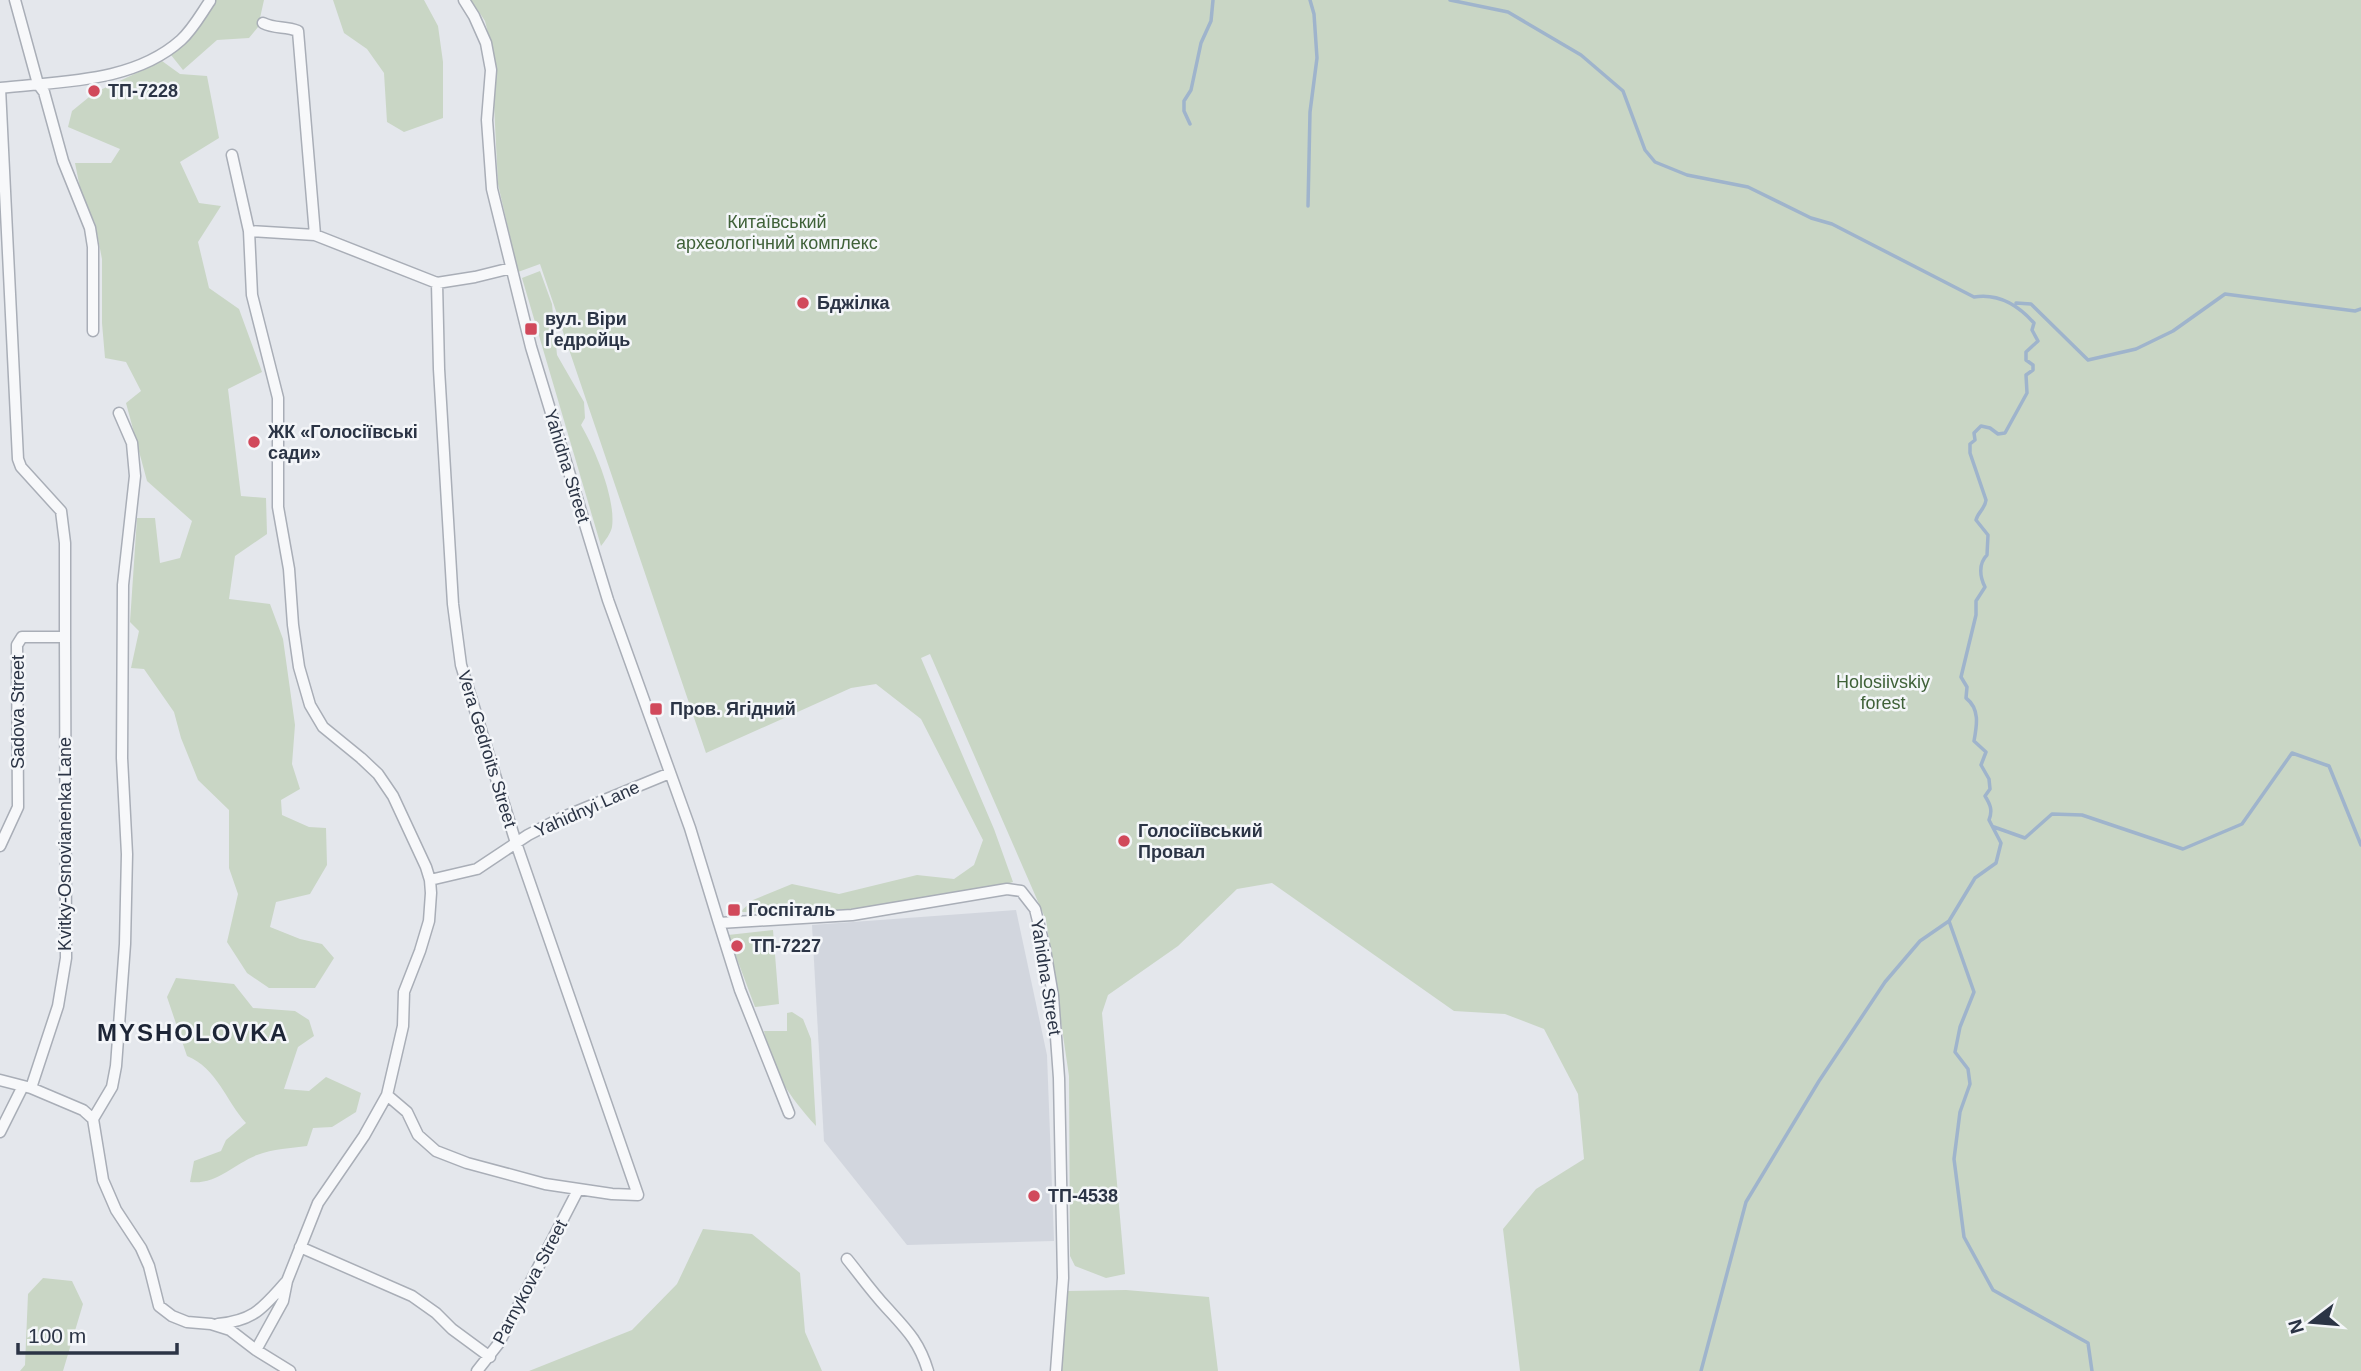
<svg xmlns="http://www.w3.org/2000/svg" width="2361" height="1371" viewBox="0 0 2361 1371" font-family="Arial,sans-serif">
  <style>
    .built { fill: #d2d6de }
    .green { fill: #c9d6c5 }
    .lines { fill: none; stroke-linecap: round; stroke-linejoin: round }
    .stream { stroke: #9fb4cc; stroke-width: 3.5 }
    .street-casing { stroke: #a9aeb7; stroke-width: 13 }
    .street { stroke: #f7f8fa; stroke-width: 10 }
    .poi-dot { fill: #d1495b; stroke: #f4f6f9; stroke-width: 2.5 }
    .labels { text-anchor: middle; dominant-baseline: central; stroke-width: 5; stroke-linejoin: round; paint-order: stroke }
    .poi-label { font-size: 18px; font-weight: bold; fill: #2b3445; stroke: #f4f6f9; text-anchor: start }
    .park-label { font-size: 18px; fill: #3f6138; stroke: #f4f6f9 }
    .street-label { font-size: 18px; fill: #2b3445; stroke: #f4f6f9 }
    .district-label { font-size: 24px; font-weight: bold; letter-spacing: 2px; fill: #1d2536; stroke: #f4f6f9 }
  </style>
  <rect width="100%" height="100%" fill="#e4e7ec"/>
  <path class="built" d="M1016 910 1047 1055 1054 1241 907 1245 824 1141 812 925Z"/>
  <path class="green" d="M210 0H264L258 27 249 38 217 40 183 70 167 50Z
    M333 0H424L438 26 443 62V118L404 132 387 122 384 73 367 49 344 33Z
    M471 0H2361V1371H1520L1503 1229 1536 1189 1584 1159 1578 1094 1544 1029 1505 1014 1454 1011 1272 883 1237 889 1178 946 1108 995 1102 1013 1125 1274 1106 1278 1075 1266 1070 1256 1069 1076 1046 920 930 654 921 658 994 829 1013 882 987 890 869 907 809 913 740 912 753 900 792 884 839 894 917 875 954 879 974 865 983 840 921 719 876 684 851 688 706 753 540 264 518 272 498 184 491 45 485 21Z
    M162 61 180 74 207 76 219 138 180 162 199 203 221 206 198 242 209 288 239 309 262 372 228 389 241 496 266 498 267 534 235 556 229 599 270 604 283 639 295 725 292 764 300 789 281 800 282 815 309 827 326 828 327 865 310 894 276 902 270 927 300 939 322 944 334 958 315 988H269L247 973 227 942 238 894 229 868V810L198 780 181 738 174 712 144 669 131 668 139 631 130 622 137 518H155L160 563 180 558 192 521 147 481 126 403 141 391 126 362 105 358 102 323V259L95 223 81 193 75 163H111L120 149 68 127 72 111 94 93Z
    M540 271 552 304 557 355 584 402 585 418 581 425C595 449 616 499 612 527 611 533 605 541 601 546L522 278Z
    M773 930 779 1004 755 1007 728 935Z
    M176 978 234 984 253 1008 295 1011 309 1020 314 1036 298 1047 284 1089 309 1091 326 1077 361 1093 356 1112 332 1127 313 1128 307 1146C291 1148 273 1149 257 1155 234 1164 216 1185 190 1182L194 1161 221 1151 226 1140 246 1123C226 1101 217 1068 187 1056L167 997Z
    M792 1012 803 1019 811 1039 816 1126C789 1096 772 1072 764 1031H787V1013Z
    M703 1229 752 1234 800 1273 805 1332 822 1371H529L632 1330 677 1284Z
    M43 1278 72 1281 83 1304 63 1371H20L25 1365 28 1294Z
    M1126 1290 1209 1297 1218 1371H1061L1067 1291Z"/>
  <g class="lines">
    <path class="stream" d="M1450 0 1508 12 1581 55 1623 91 1645 150 1655 162 1687 175 1748 187 1811 218 1832 224 1974 297C1999 293 2018 305 2034 323L2032 330 2038 341 2026 352V360L2033 365V370L2026 375 2027 393 2005 433 1998 434 1990 428 1981 426 1974 433 1975 440 1970 444V453L1986 500C1985 509 1978 512 1976 520L1988 535 1987 555C1978 564 1980 577 1985 587L1976 601V615L1961 677 1967 687 1966 698C1980 709 1977 725 1974 741L1986 752 1981 765 1989 779 1990 789 1985 796C1990 804 1993 810 1989 820L2001 843 1996 863 1975 878 1949 921 1920 941 1885 982 1819 1081 1746 1202 1701 1371
      M1190 124 1184 111V101L1191 90 1201 43 1211 21 1213 0
      M1308 206 1310 112 1317 58 1314 14 1310 0
      M2016 303 2031 304 2088 360 2136 349 2173 331 2225 294 2355 311 2361 309
      M1994 827 2025 838 2052 814 2082 815 2183 849 2242 824 2292 753 2329 766 2361 845
      M1949 921 1974 992 1960 1027 1955 1052 1968 1069 1970 1084 1960 1112 1954 1159 1964 1237 1993 1290 2088 1343 2092 1371"/>
    <defs>
      <path id="street" d="M15 0 38 84 44 92 63 161 90 228 93 247V331
        M464 0 474 16 486 43 491 70 487 120 492 189 531 347 608 600 690 828 719 923 852 915 1007 889 1021 891 1035 909 1045 949 1053 996 1059 1078 1063 1278 1056 1371
        M263 23C275 29 285 26 298 31L315 235
        M0 88C61 81 133 83 181 40 193 29 201 14 210 1
        M232 155 249 231 252 295 278 398V507L289 569 293 625 299 667 310 705 323 727 361 758 378 774 393 796 426 867 430 880 431 893 429 921 420 951 404 992 403 1026 387 1095 364 1136 318 1203 287 1281 283 1301 256 1350
        M249 231 315 235 437 283 475 277 511 268
        M0 846 18 807 17 645 22 637H65V543L61 511 21 467 18 459 0 88
        M430 880 477 869 528 835 563 817 670 773
        M719 923 740 990 789 1113
        M0 1080 31 1088 83 1110 93 1119 103 1180 116 1210 141 1248 149 1266 159 1306 172 1316 187 1322 211 1324 230 1330 256 1350 290 1371
        M31 1088 58 1006 66 958 65 637
        M387 1095 407 1112 418 1135 436 1151 467 1163 545 1184 612 1194 638 1195 516 843 461 665 453 604 439 369 437 283
        M93 1119 112 1087 116 1066 125 944 127 854 122 758 123 585 135 476 132 443 119 413
        M0 1132 23 1086
        M300 1247 412 1296 436 1313 452 1329 490 1357
        M847 1259C860 1275 872 1292 886 1307 906 1329 919 1341 928 1371
        M218 1324C256 1320 263 1307 287 1281
        M477 1371 499 1343 578 1190"/>
    </defs>
    <use href="#street" class="street-casing"/>
    <use href="#street" class="street"/>
  </g>
  <g class="poi-dot">
    <circle cx="94" cy="91" r="7"/>
    <circle cx="803" cy="303" r="7"/>
    <rect x="524" y="322" width="14" height="14" rx="3.5"/>
    <circle cx="254" cy="442" r="7"/>
    <rect x="649" y="702" width="14" height="14" rx="3.5"/>
    <circle cx="1124" cy="841" r="7"/>
    <rect x="727" y="903" width="14" height="14" rx="3.5"/>
    <circle cx="737" cy="946" r="7"/>
    <circle cx="1034" cy="1196" r="7"/>
  </g>
  <g class="labels">
    <g class="poi-label">
      <text x="108" y="91">ТП-7228</text>
      <text x="817" y="303">Бджілка</text>
      <text x="545" y="319">вул. Віри<tspan x="545" dy="21">Ґедройць</tspan></text>
      <text x="268" y="432">ЖК «Голосіївські<tspan x="268" dy="21">сади»</tspan></text>
      <text x="670" y="709">Пров. Ягідний</text>
      <text x="1138" y="831">Голосіївський<tspan x="1138" dy="21">Провал</tspan></text>
      <text x="748" y="910">Госпіталь</text>
      <text x="751" y="946">ТП-7227</text>
      <text x="1048" y="1196">ТП-4538</text>
    </g>
    <g class="park-label">
      <text x="777" y="222">Китаївський<tspan x="777" dy="21">археологічний комплекс</tspan></text>
      <text x="1883" y="682">Holosiivskiy<tspan x="1883" dy="21">forest</tspan></text>
    </g>
    <g class="street-label">
      <text transform="translate(567 466) rotate(73)">Yahidna Street</text>
      <text transform="translate(18 712) rotate(-90)">Sadova Street</text>
      <text transform="translate(487 749) rotate(73)">Vera Gedroits Street</text>
      <text transform="translate(587 809) rotate(-24)">Yahidnyi Lane</text>
      <text transform="translate(65 844) rotate(-90)">Kvitky-Osnovianenka Lane</text>
      <text transform="translate(1046 977) rotate(81)">Yahidna Street</text>
      <text transform="translate(530 1282) rotate(-62)">Parnykova Street</text>
    </g>
    <g class="district-label">
      <text x="193" y="1032">MYSHOLOVKA</text>
    </g>
  </g>
  <g transform="translate(2312 1322) rotate(254)" stroke="#f4f6f9" stroke-width="5" paint-order="stroke">
  <path d="M0-5L12 26L0 18L-12 26Z" fill="#2b3445"/>
  <text y="-10" font-size="19" font-weight="bold" text-anchor="middle" fill="#2b3445">N</text>
  </g>
  <path d="M18 1343v10h159v-10" fill="none" stroke="#2b3445" stroke-width="3.5"/>
  <text x="28" y="1343" font-size="21" fill="#2b3445" stroke="#f4f6f9" stroke-width="5" paint-order="stroke">100 m</text>
</svg>
